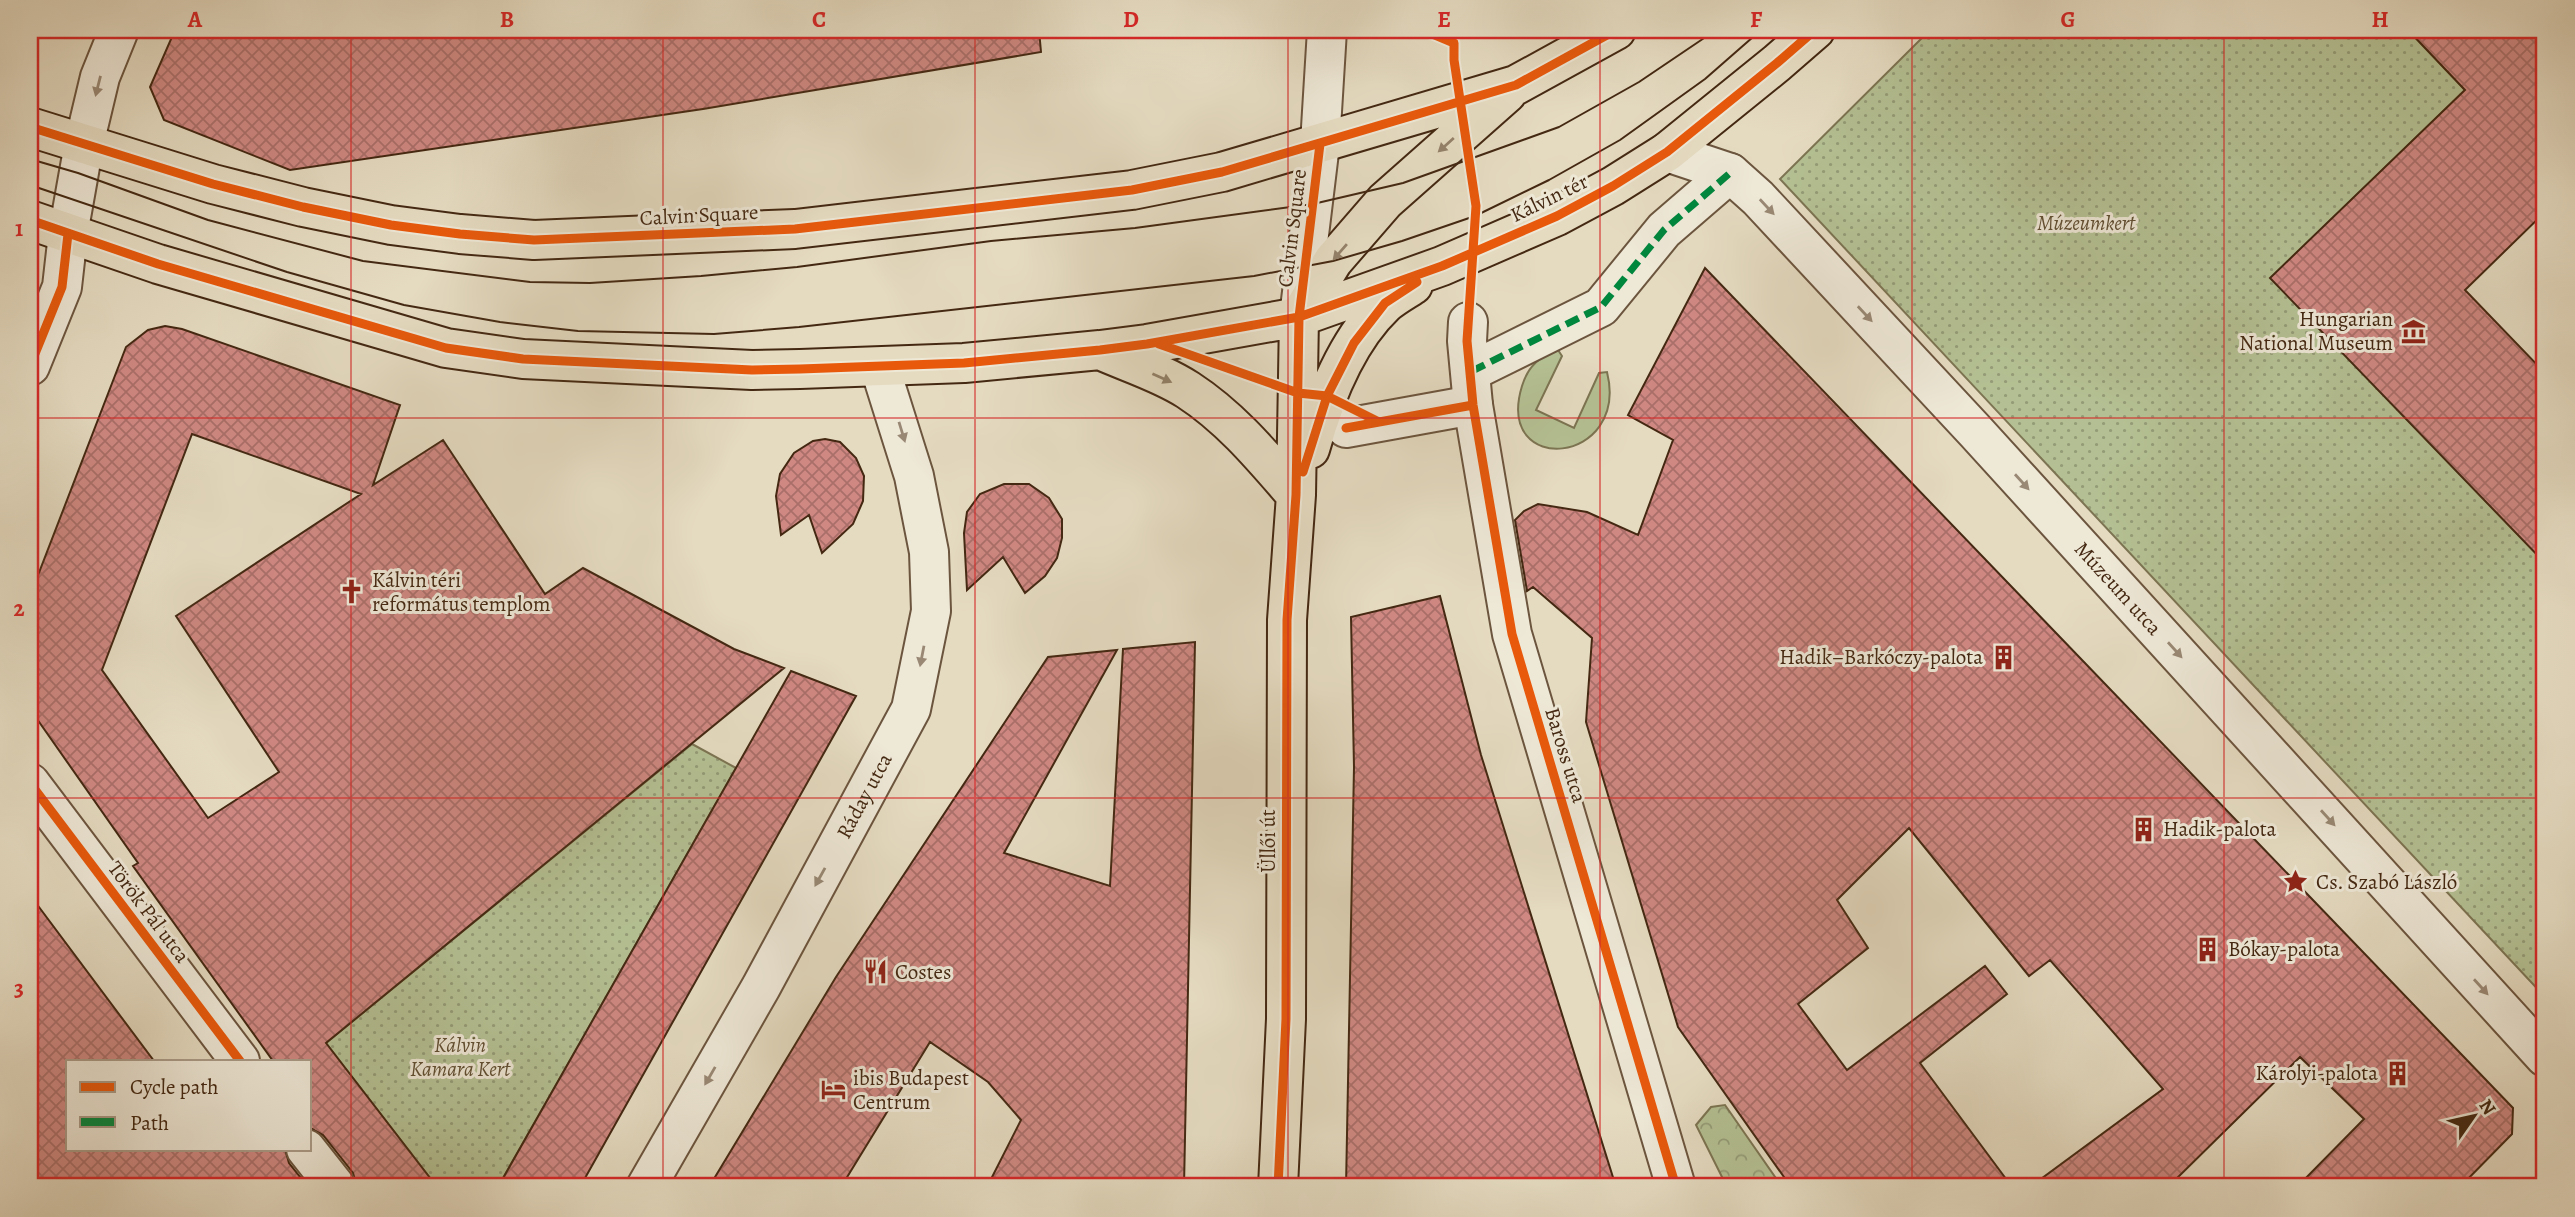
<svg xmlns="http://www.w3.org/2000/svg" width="2575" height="1217" viewBox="0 0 2575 1217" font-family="Alegreya,serif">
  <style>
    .green { fill: #b4c093; stroke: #7c7452; stroke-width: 2 }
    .forest { fill: url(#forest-crowns); stroke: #7c7452; stroke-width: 2 }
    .park { fill: url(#park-dots); stroke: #7c7452; stroke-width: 2 }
    .building { fill: url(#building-cross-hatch); stroke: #442812; stroke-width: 2; fill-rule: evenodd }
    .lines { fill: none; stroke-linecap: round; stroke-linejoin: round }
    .minor-casing { stroke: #6c553e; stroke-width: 42 }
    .major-casing { stroke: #442812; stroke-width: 42 }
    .minor { stroke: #eee8d7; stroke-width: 38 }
    .major { stroke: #e5dbc1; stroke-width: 38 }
    .tram { stroke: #442812; stroke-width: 2 }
    .quiet { stroke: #00873e; stroke-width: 7; stroke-dasharray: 14 7; stroke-linecap: butt }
    .cycleway-casing { stroke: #eee8d7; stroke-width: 13 }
    .cycleway { stroke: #e8590c; stroke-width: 9 }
    .oneway { fill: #998874 }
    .oneway2 { fill: #94826a }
    .grid { fill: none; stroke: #d62828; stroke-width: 2; stroke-opacity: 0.55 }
    .labels { text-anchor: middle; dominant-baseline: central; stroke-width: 6; stroke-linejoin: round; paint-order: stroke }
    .street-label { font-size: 21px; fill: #442812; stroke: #eee8d7 }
    .park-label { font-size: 21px; font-style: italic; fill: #604e32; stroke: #eee8d7 }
    .poi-label { font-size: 21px; fill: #442812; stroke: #eee8d7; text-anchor: start }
    .neatline { fill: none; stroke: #d62828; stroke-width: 2.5 }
    .grid-label { font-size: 23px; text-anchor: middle; font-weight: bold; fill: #d62828 }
  </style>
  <defs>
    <pattern id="forest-crowns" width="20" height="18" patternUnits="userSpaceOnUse" patternTransform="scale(1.75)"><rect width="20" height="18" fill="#b4c093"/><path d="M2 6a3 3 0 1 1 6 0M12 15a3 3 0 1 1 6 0" fill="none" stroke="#949c77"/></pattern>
    <pattern id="park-dots" width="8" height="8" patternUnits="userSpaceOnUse" patternTransform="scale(1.75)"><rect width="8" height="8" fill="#b4c093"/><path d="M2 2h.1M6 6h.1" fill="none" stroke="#949c77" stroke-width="1.8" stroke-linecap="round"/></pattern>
    <pattern id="building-cross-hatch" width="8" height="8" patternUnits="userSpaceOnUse" patternTransform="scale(1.75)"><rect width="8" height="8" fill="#cf8882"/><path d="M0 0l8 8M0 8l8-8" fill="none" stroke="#aa6f69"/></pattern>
  </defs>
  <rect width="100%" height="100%" fill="#e5dbc1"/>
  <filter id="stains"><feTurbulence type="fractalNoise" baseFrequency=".00286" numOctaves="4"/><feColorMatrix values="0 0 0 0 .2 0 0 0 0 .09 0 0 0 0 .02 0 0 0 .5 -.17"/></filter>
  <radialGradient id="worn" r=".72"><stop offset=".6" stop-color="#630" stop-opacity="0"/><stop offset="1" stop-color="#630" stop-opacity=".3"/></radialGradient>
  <path class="green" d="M1558 350 1562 356 1536 410 1574 428 1599 373 1607 372C1630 465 1494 478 1522 386 1528 366 1540 356 1558 350Z"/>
  <path class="forest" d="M1725 1105 1782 1187H1727L1696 1125 1711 1107Z"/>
  <path class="park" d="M1930 30H2408L2465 90 2271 278 2545 563V997L1780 179Z
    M692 744 736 768 498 1187H437L326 1043Z"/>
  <path class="building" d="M175 30H1039L1041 52 703 109 290 170 164 120 150 87Z
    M2408 30H2545V212L2465 290 2545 373V563L2270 278 2465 90Z
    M1705 268 2513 1108 2512 1134 2460 1187H2297L2364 1119 2300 1057 2168 1187H2030L2163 1089 2050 960 2029 976 1909 828 1837 900 1868 948 1798 1004 1847 1070 1985 966 2007 994 1920 1063 2012 1187H1791L1678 1027 1586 722 1592 638 1533 587 1527 591 1515 520 1524 511 1538 504 1587 512 1638 535 1673 440 1628 415Z
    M165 326 182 329 400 405 373 485 443 440 545 594 583 568 734 649 784 668 326 1043 437 1187H357L353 1173 323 1135 310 1128V1061H273L133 866 138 863 30 709V596L126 347 148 330ZM192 434 361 494 176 616 279 772 208 818 102 670Z
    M825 439 840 442 856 458 864 476 863 501 853 524 822 553 809 515 781 535 776 496 780 474 794 453 813 441Z
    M1004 484H1029L1049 498 1062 519V538L1057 558 1045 576 1025 593 1003 557 967 590 964 533 967 512 980 494Z
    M1440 596 1481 755 1616 1187H1346L1354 767 1351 617Z
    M1195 642 1184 1187H987L1021 1120 988 1082 930 1042 841 1187H709L836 977 1048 657 1117 650 1004 853 1110 886 1123 649Z
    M791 671 856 696 580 1187H498Z
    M30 895 154 1061H68V1149H285L289 1163 308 1187H30Z"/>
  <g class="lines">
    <defs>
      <g id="minor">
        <path id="s1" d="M1667 152 1730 173 1758 198 1976 432 2545 1057"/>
        <path d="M1299 317 1320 144 1327 30"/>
        <path d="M1468 322 1467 341 1473 405 1512 634 1676 1187"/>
        <path d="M30 366 62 287 68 234 84 144 100 77 119 30"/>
        <path d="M1472 371 1601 307 1664 230 1730 173"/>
        <path d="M1346 428 1473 405"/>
        <path d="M30 783 240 1061"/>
        <path d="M306 1149 336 1187"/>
        <path id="s2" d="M646 1187 761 987 911 709 931 611 929 552 914 476 880 368"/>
      </g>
      <path id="major" d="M30 127 213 184 303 207 391 225 460 234 534 240 795 229 1132 190 1222 172 1516 85 1616 30
        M30 220 158 264 446 348 523 359 752 370 800 369 964 363 1100 350 1147 344 1299 317 1442 266 1557 216 1613 186 1667 152 1777 63 1815 30
        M1100 350C1129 363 1162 373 1188 390 1231 418 1263 457 1296 495
        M1310 449C1324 399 1346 341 1385 304 1393 297 1404 291 1413 285
        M1278 1187 1286 1019 1287 620 1296 495 1299 317 1333 261 1385 201 1507 93"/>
    </defs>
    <use href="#minor" class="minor-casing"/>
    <use href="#major" class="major-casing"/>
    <use href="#minor" class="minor"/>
    <use href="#major" class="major"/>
    <path class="tram" d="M30 159 78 173 208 220 363 261 530 282 590 283 701 276 797 267 991 241 1135 228 1313 204 1403 183 1559 127 1639 82 1716 30
      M30 185 287 272 404 305 500 322 578 331 714 334 799 327 1254 276 1333 261 1402 241 1475 216 1549 180 1620 140 1705 79 1761 30"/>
    <path class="quiet" d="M1472 371 1601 307 1664 230 1730 173"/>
    <defs>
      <path id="cycleway" d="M1423 30 1454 43V60L1476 206 1467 341 1473 405 1512 634 1676 1187
        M30 127 213 184 303 207 391 225 460 234 534 240 795 229 1132 190 1222 172 1516 85 1616 30
        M30 220 158 264 446 348 523 359 752 370 800 369 964 363 1100 350 1147 344 1299 317 1442 266 1557 216 1613 186 1667 152 1777 63 1815 30
        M1159 344 1298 393 1327 396 1379 422
        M30 366 62 287 68 234
        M1346 428 1473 405
        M1303 472 1327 396 1354 343 1385 303 1417 282
        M30 783 240 1061
        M1278 1187 1286 1019 1287 620 1296 495 1299 317 1320 144"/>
    </defs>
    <use href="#cycleway" class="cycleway-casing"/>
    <use href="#cycleway" class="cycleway"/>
  </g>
  <defs><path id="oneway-solid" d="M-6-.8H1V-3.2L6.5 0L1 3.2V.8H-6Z" transform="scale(1.75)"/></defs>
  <g class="oneway">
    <use href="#oneway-solid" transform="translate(98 86) rotate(104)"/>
    <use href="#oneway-solid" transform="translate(1767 207) rotate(47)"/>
    <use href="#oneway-solid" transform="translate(1865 314) rotate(47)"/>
    <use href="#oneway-solid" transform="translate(902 432) rotate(73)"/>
    <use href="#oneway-solid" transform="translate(2022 482) rotate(48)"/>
    <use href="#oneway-solid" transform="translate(2175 650) rotate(48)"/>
    <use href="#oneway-solid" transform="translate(922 656) rotate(101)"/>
    <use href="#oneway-solid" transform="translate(2328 818) rotate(48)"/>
    <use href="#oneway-solid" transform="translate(820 877) rotate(119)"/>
    <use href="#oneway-solid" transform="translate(2481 987) rotate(48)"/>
    <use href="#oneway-solid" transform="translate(710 1076) rotate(120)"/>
  </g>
  <g class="oneway2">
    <use href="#oneway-solid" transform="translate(1446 145) rotate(138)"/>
    <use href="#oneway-solid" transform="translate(1340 252) rotate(131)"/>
    <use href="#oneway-solid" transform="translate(1162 378) rotate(24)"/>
  </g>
  <path class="grid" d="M351 30V1187M663 30V1187M975 30V1187M1288 30V1187M1600 30V1187M1912 30V1187M2224 30V1187M30 418H2545M30 798H2545"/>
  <defs>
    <symbol id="museum-bare" viewBox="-9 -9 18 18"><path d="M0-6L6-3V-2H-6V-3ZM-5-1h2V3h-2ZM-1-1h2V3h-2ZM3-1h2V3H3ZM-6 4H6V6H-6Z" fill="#8f2418" stroke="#eee8d7" stroke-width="2.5" paint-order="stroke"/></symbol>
    <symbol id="church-bare" viewBox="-9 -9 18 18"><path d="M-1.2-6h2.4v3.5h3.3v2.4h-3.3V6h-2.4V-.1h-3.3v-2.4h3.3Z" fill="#8f2418" stroke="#eee8d7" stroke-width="2.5" paint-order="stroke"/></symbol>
    <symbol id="building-bare" viewBox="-9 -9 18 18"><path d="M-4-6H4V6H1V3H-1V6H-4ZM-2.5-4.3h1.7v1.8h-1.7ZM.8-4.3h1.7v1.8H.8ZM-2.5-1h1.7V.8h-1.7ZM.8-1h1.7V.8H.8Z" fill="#8f2418" stroke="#eee8d7" stroke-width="2.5" paint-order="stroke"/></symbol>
    <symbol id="sight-bare" viewBox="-9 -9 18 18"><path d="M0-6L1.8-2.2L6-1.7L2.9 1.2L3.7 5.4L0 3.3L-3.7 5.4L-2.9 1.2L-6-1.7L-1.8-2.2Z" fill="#8f2418" stroke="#eee8d7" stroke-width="2.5" paint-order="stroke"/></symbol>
    <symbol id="restaurant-bare" viewBox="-9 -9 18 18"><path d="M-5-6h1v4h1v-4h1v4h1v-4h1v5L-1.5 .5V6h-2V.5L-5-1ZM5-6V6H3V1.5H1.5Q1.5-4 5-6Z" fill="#8f2418" stroke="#eee8d7" stroke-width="2.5" paint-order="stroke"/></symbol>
    <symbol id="hotel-bare" viewBox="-9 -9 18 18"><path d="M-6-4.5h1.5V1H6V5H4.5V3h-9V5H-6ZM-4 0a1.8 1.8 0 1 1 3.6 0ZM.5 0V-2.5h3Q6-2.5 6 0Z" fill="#8f2418" stroke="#eee8d7" stroke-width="2.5" paint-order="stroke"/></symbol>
  </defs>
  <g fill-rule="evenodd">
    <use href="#museum-bare" x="2396" y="314" width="35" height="35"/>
    <use href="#church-bare" x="334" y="574" width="35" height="35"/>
    <use href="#building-bare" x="1986" y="640" width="35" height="35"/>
    <use href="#building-bare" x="2126" y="812" width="35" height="35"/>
    <use href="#sight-bare" x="2278" y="864" width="35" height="35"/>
    <use href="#building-bare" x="2190" y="932" width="35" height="35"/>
    <use href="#restaurant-bare" x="858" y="954" width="35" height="35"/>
    <use href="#building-bare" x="2380" y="1056" width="35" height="35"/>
    <use href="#hotel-bare" x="816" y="1072" width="35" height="35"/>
  </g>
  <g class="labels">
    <g class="street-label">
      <text transform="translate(1549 198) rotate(-26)">Kálvin tér</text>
      <text transform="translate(699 215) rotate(-3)">Calvin Square</text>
      <text transform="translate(1292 228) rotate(-83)">Calvin Square</text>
      <text stroke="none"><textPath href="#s1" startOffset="635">Múzeum utca</textPath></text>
      <text transform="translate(1566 755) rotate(73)">Baross utca</text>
      <text stroke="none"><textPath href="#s2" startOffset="448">Ráday utca</textPath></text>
      <text transform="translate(1268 841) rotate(-90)">Üllői út</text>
      <text transform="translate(149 912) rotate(53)">Török Pál utca</text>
    </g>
    <g class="park-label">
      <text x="2086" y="223">Múzeumkert</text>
      <text x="460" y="1045">Kálvin<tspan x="460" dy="24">Kamara Kert</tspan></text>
    </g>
    <g class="poi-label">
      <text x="2393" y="319" text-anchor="end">Hungarian<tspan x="2393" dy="24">National Museum</tspan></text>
      <text x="372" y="580">Kálvin téri<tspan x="372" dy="24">református templom</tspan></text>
      <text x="1983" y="657" text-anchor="end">Hadik–Barkóczy-palota</text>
      <text x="2163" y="829">Hadik-palota</text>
      <text x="2316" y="882">Cs. Szabó László</text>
      <text x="2228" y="949">Bókay-palota</text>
      <text x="895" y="972">Costes</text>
      <text x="2378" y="1073" text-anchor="end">Károlyi-palota</text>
      <text x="853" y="1078">ibis Budapest<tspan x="853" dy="24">Centrum</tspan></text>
    </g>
  </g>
  <rect width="2575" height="1217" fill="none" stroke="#e5dbc1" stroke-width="77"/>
  <rect x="66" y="1060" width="245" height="91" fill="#eee8d7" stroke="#aa9b88" stroke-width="2"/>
  <rect x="80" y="1082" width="35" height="10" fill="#e8590c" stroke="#aa9b88" stroke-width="2"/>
  <text x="130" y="1094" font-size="21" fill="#442812">Cycle path</text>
  <rect x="80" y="1117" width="35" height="10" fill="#00873e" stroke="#aa9b88" stroke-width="2"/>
  <text x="130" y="1130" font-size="21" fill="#442812">Path</text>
  <g transform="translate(2474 1116) rotate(56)" stroke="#eee8d7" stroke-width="5" paint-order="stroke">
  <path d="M0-5L12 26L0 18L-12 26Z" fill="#442812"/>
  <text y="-10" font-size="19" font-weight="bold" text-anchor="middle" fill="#442812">N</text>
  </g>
  <rect x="38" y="38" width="2498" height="1140" class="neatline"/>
  <g class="grid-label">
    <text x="195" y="27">A</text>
    <text x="507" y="27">B</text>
    <text x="819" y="27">C</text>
    <text x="1131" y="27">D</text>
    <text x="1444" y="27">E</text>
    <text x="1756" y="27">F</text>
    <text x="2068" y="27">G</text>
    <text x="2380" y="27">H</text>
    <text x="19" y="236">1</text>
    <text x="19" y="616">2</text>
    <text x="19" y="996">3</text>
  </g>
  <rect width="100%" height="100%" filter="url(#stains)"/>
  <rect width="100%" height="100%" fill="url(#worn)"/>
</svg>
